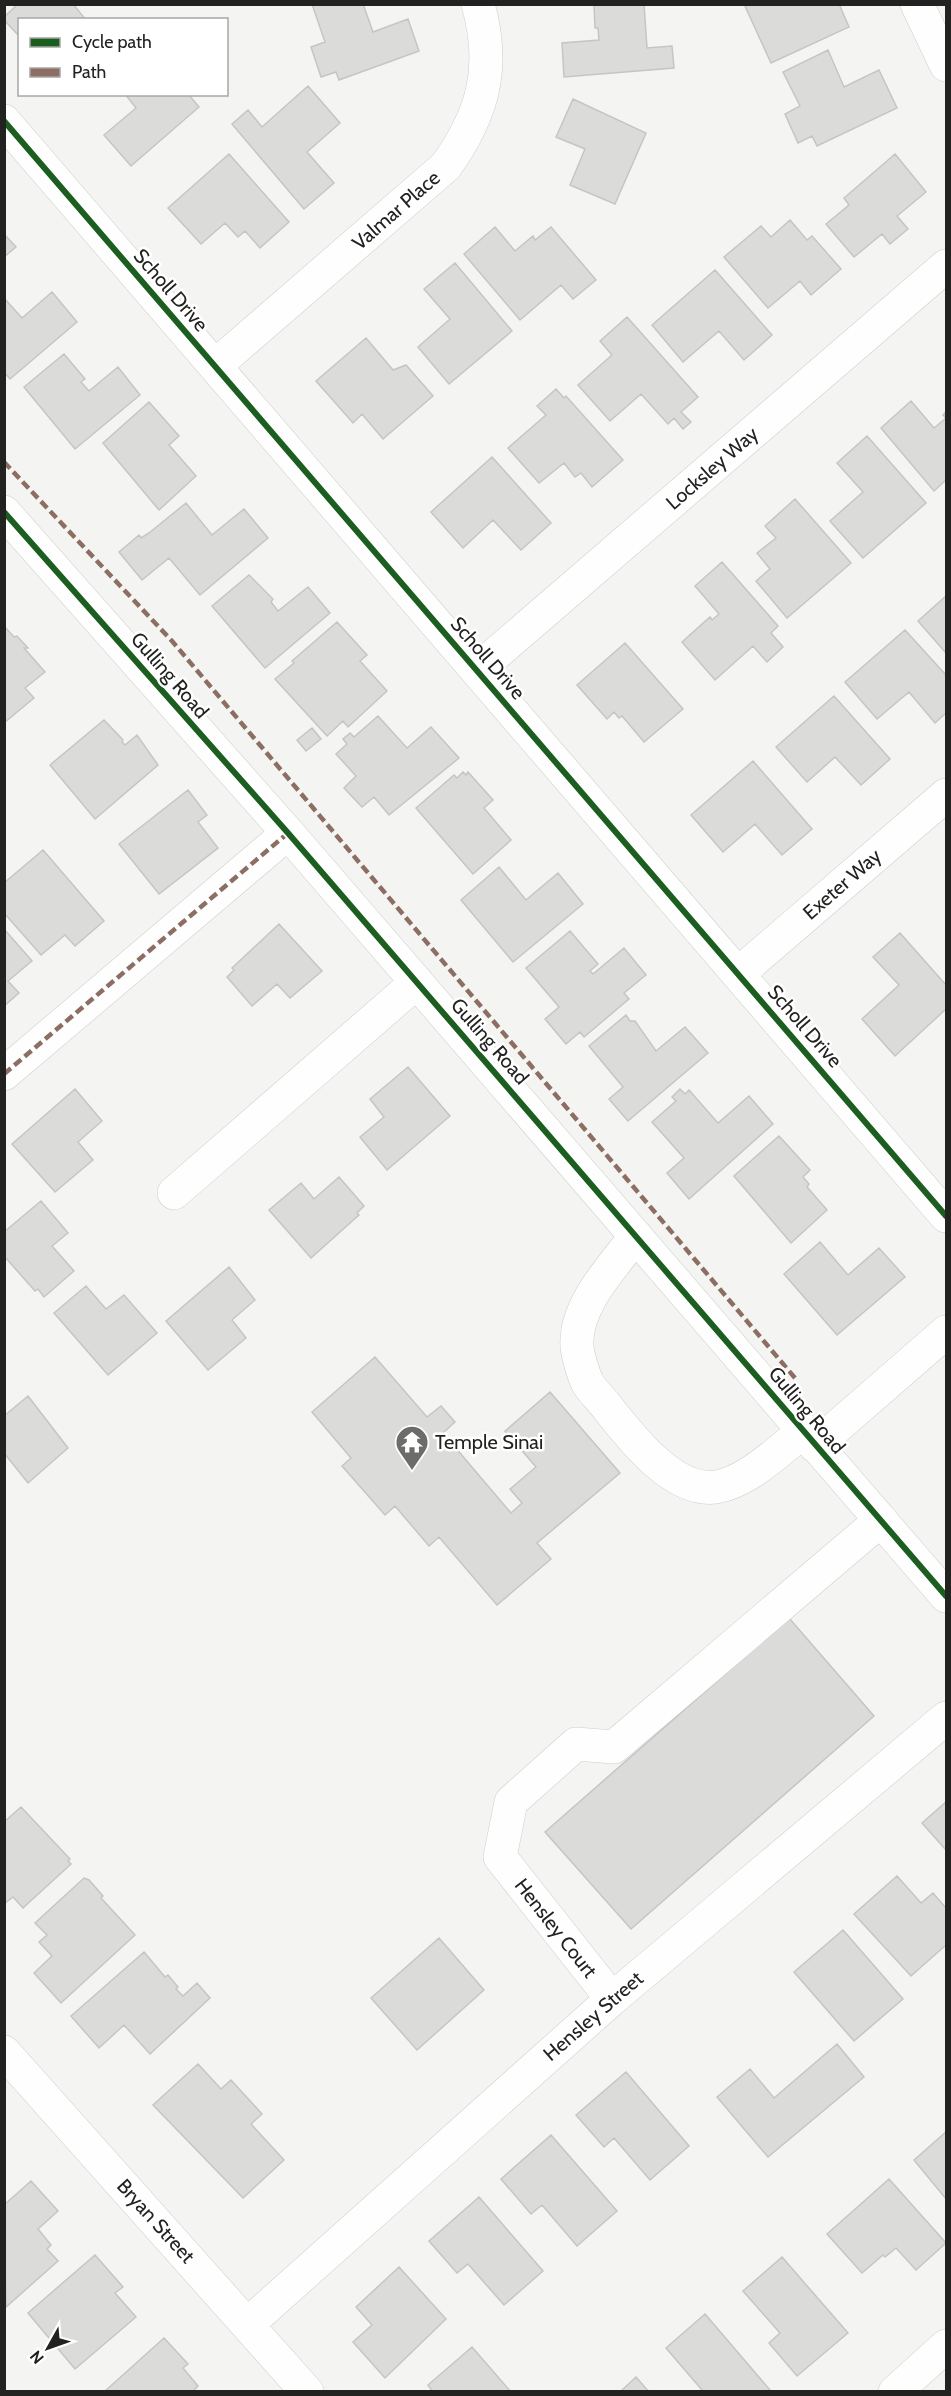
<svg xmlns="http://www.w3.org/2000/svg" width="951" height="2396" viewBox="0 0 951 2396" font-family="Cabin,sans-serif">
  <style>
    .building { fill: #dbdcda; stroke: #c5c6c4; stroke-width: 1.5 }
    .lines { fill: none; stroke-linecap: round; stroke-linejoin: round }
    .minor-casing { stroke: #cdcdcc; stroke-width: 34 }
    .minor { stroke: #fdfefd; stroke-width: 33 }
    .quiet { stroke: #8d6e63; stroke-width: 4.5; stroke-dasharray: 9 4.5; stroke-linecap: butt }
    .cycleway-casing { stroke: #fff; stroke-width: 10 }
    .cycleway { stroke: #1b5e20; stroke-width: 6 }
    .labels { text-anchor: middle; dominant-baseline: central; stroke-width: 5; stroke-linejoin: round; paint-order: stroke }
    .street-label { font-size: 20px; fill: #222220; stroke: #fff }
    .poi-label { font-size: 20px; fill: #222220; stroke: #fff; text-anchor: start }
  </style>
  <rect width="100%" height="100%" fill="#f4f5f2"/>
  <path class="building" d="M18 4H73L86 20H20V37L4 20V17Z
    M312 4H363L373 32 408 19 419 51 339 80 336 72 321 77 311 47 325 42Z
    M594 4H644L647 48 672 46 674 68 564 77 562 43 599 40 598 28H595Z
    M744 4H839L849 27 771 63Z
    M828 50 844 87 879 70 897 108 817 146 812 136 798 143 785 114 800 106 783 72Z
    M308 86 340 123 307 152 334 183 304 209 232 124 248 110 262 127Z
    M125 94H188L199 107 131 166 104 135 136 108Z
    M573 99 646 133 615 204 570 185 585 149 556 137Z
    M229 154 289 222 260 248 245 231 238 237 225 223 201 244 168 208Z
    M895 154 926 192 897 216 908 229 890 244 882 234 854 257 826 224 849 205 844 198Z
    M790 220 807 240 812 236 841 269 811 295 800 281 768 308 724 257 761 226 771 237Z
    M495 227 515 251 533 236 535 240 551 227 596 280 573 299 561 285 520 320 464 254Z
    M4 234 16 247 4 257Z
    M455 263 512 331 449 384 418 347 450 319 424 289Z
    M715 270 772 335 744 360 719 331 683 362 652 325Z
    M52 292 77 322 10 379 4 372V298L22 318Z
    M627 317 698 397 681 412 691 422 683 429 674 418 668 424 641 394 610 421 578 385 612 355 600 341Z
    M366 338 393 370 406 365 433 396 383 439 362 414 353 423 316 381Z
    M64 354 85 379 81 382 89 391 118 367 140 395 75 449 24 387Z
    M556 389 564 398 566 396 623 460 592 487 581 473 575 477 564 463 539 483 508 448 546 415 537 406Z
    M911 401 934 428 946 418 943 415 946 412V480L934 491 881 428Z
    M149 402 179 436 169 445 196 476 159 510 103 443Z
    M867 436 926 503 863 558 830 521 863 492 837 463Z
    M492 457 551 523 521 550 493 520 463 548 431 512Z
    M795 499 851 563 787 618 756 581 770 569 757 553 776 538 765 526Z
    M186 503 212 535 244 509 268 538 200 595 169 558 142 580 119 552 139 535 141 538 149 533Z
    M722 562 778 626 771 633 783 647 767 662 753 646 715 680 682 642 710 617 712 620 719 614 695 586Z
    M249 575 273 599 271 602 278 611 308 587 330 613 265 668 212 606Z
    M946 596V653L918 621Z
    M337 622 367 655 360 661 387 691 348 727 343 721 327 736 275 679 294 663 292 661Z
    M4 626 14 637 17 636 28 648H24L45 672 25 688 34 698 4 723Z
    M905 630 946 675V713L935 723 909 692 877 719 845 682Z
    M625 643 683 709 644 742 622 716 619 718 614 712 607 719 577 685Z
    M834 696 890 759 861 785 835 757 807 782 776 747Z
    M378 716 407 748 431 727 459 758 389 815 374 797 362 807 344 788 356 776 336 754 347 744 343 739 350 733 354 737Z
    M104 720 123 740 122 742 125 745 137 735 158 765 95 819 50 765Z
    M312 728 321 739 306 751 297 740Z
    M753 761 812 829 782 855 755 824 723 852 691 815Z
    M463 772 466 775 468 772 493 800 484 808 511 840 473 874 416 808 454 775 457 778Z
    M188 790 207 815 198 822 218 848 159 894 119 844Z
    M43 850 104 921 75 946 65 935 41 955 4 913V883Z
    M499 867 526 900 558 873 583 904 513 962 461 900Z
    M279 924 322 971 290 998 277 984 252 1006 227 977 234 970 232 968Z
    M4 929 32 961 8 981 19 993 4 1006Z
    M570 931 598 964 590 971 593 974 624 948 646 975 624 993 629 999 584 1037 580 1032 566 1044 545 1019 559 1007 526 968Z
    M900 933 946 985V1009L895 1056 862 1019 899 985 873 957Z
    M626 1015 630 1021H635L656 1051 685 1027 708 1053 628 1121 609 1099 623 1087 589 1046Z
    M408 1067 450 1116 387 1170 360 1137 384 1117 370 1099Z
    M75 1089 102 1121 78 1142 93 1160 55 1192 12 1144Z
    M680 1089 685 1094 689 1090 718 1123 749 1096 773 1124 689 1199 667 1173 684 1158 652 1122 676 1101 672 1097Z
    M779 1136 810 1170 803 1177 809 1184 807 1187 827 1210 791 1243 734 1176Z
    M339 1177 364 1206 357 1213 359 1215 311 1258 269 1210 301 1183 314 1199Z
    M41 1201 68 1233 52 1246 74 1271 44 1297 38 1289 35 1291 4 1256V1232Z
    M820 1242 848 1275 879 1248 905 1277 837 1335 784 1274Z
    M229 1267 255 1300 232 1320 246 1338 208 1370 166 1321Z
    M86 1286 106 1309 124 1295 157 1333 108 1375 54 1313Z
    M375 1357 427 1417 441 1406 455 1422 443 1433 511 1513 522 1503 510 1489 536 1467 505 1431 550 1392 620 1473 537 1543 551 1559 497 1605 439 1537 429 1546 395 1506 385 1515 342 1466 351 1458 312 1412Z
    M28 1396 68 1448 28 1483 4 1453V1416Z
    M789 1618 874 1716 631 1929 545 1832Z
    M946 1802V1850L922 1823Z
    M21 1807 70 1859 68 1861 71 1864 23 1908 13 1897 4 1904V1822Z
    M897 1876 921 1903 933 1893 946 1908V1945L911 1976 854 1914Z
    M84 1878 89 1880 103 1896 101 1898 135 1935 61 2003 34 1973 52 1956 39 1942 47 1935 35 1923Z
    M843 1930 903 1999 854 2041 794 1972Z
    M439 1938 484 1990 417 2050 371 1998Z
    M144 1952 165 1977 168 1975 178 1987 176 1989 183 1996 197 1983 210 1998 150 2054 124 2025 99 2048 71 2016Z
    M837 2044 864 2077 768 2157 717 2097 750 2069 774 2098Z
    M198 2064 221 2089 231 2080 262 2114 251 2124 284 2160 243 2198 153 2105Z
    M626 2072 689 2146 650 2180 614 2138 604 2147 576 2115Z
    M946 2132V2199L914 2160Z
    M551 2135 617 2211 577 2246 542 2205 531 2214 501 2179Z
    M889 2179 946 2243 916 2270 896 2248 885 2257 883 2255 862 2273 827 2234Z
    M31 2181 58 2211 38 2229 51 2245 47 2249 58 2261 6 2307 4 2205Z
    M479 2197 543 2271 504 2305 468 2264 457 2273 429 2241Z
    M95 2255 123 2287 115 2293 136 2317 75 2369 28 2313Z
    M782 2257 848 2333 797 2376 769 2343 780 2333 743 2291Z
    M399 2267 446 2319 385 2378 353 2342 372 2325 356 2307Z
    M705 2314 770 2390 769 2392H700L702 2390 666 2348Z
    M164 2338 188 2364 183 2368 198 2386 192 2392H104Z
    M472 2347 511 2392H433L428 2385Z
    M636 2377 649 2392H620Z"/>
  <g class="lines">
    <defs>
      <path id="minor" d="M917 4 946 65
        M4 121 946 1216
        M215 366 446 166C483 114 496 68 478 4
        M4 512 288 833 946 1596
        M477 670 946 266
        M738 974 946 795
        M4 1074 288 833
        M174 1193 417 982
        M636 1236C613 1266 574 1306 577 1347 578 1356 583 1373 587 1382 591 1390 601 1399 607 1407 630 1436 673 1493 716 1487 748 1482 779 1450 804 1431
        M815 1446 946 1332
        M612 1999 500 1857 511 1802 576 1744 614 1747 881 1520
        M4 2052 307 2392
        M248 2324 612 1999 946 1718
        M895 2392 946 2346"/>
    </defs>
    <use href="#minor" class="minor-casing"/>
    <use href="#minor" class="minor"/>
    <path class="quiet" d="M4 462 172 641 795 1378
      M4 1074 288 833"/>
    <defs>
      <path id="cycleway" d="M4 121 946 1216
        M4 512 288 833 946 1596"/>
    </defs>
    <use href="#cycleway" class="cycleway-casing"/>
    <use href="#cycleway" class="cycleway"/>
  </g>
  <defs>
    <symbol id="temple-pin" viewBox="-11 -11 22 30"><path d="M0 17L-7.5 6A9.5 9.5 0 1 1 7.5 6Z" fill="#6c6c6a" stroke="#fff"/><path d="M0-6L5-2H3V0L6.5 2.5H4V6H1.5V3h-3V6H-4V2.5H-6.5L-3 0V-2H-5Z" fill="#fff"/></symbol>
  </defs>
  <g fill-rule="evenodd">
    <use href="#temple-pin" x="393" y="1423" width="38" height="52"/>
  </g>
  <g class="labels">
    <g class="street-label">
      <text transform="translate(396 210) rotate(-41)">Valmar Place</text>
      <text transform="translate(171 290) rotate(49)">Scholl Drive</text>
      <text transform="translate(712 468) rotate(-41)">Locksley Way</text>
      <text transform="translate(488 658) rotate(49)">Scholl Drive</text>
      <text transform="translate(170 675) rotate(49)">Gulling Road</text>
      <text transform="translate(842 884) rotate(-41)">Exeter Way</text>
      <text transform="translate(805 1026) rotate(49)">Scholl Drive</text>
      <text transform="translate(490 1041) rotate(49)">Gulling Road</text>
      <text transform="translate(807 1410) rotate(50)">Gulling Road</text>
      <text transform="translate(556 1928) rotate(52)">Hensley Court</text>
      <text transform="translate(593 2016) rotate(-41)">Hensley Street</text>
      <text transform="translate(156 2221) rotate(48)">Bryan Street</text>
    </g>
    <g class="poi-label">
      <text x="435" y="1442">Temple Sinai</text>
    </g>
  </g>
  <rect width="951" height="2396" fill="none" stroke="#222220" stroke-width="12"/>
  <rect x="18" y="18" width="210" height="78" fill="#ffffff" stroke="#a7a7a6" stroke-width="1.5"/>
  <rect x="30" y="38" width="30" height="9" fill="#1b5e20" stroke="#a7a7a6" stroke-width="1.5"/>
  <text x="72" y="48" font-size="18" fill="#222220">Cycle path</text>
  <rect x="30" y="68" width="30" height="9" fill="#8d6e63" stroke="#a7a7a6" stroke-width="1.5"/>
  <text x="72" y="78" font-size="18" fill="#222220">Path</text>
  <g transform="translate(48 2348) rotate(230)" stroke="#ffffff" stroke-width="4.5" paint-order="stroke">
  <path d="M0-4.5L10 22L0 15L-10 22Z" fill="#222220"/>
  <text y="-9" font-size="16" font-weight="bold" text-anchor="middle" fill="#222220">N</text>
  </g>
</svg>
